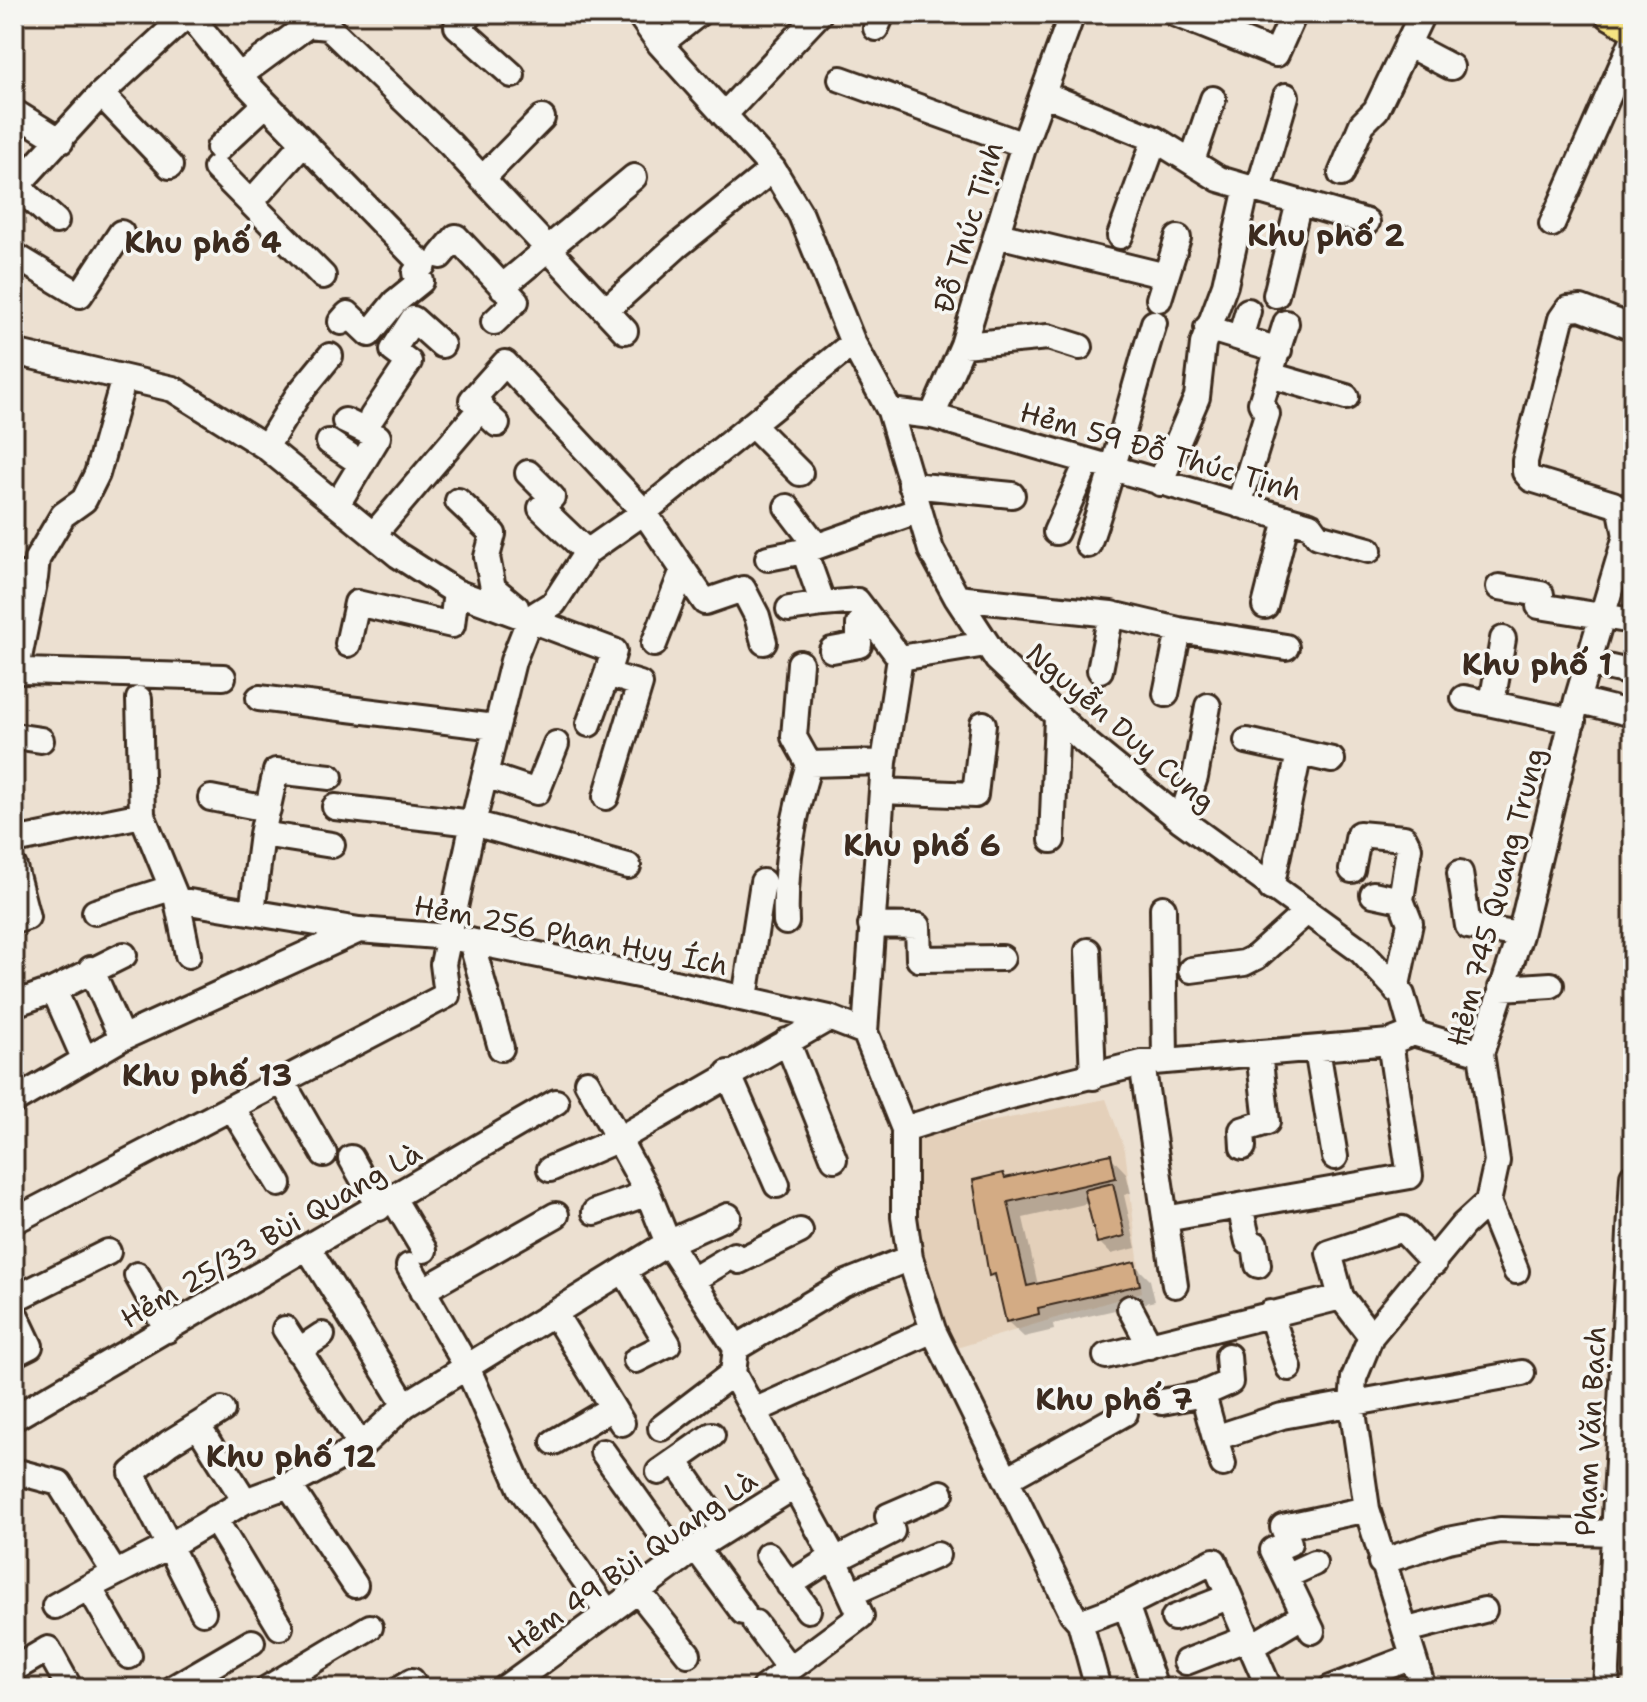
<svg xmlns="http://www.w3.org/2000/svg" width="1647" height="1702" viewBox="0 0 1647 1702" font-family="'Shantell Sans',sans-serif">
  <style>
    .built { fill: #e4d0ba }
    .shadow { fill: #0003 }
    .building { fill: #d3ab84; stroke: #3b2a1e; stroke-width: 2 }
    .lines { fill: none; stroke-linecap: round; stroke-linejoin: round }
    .minor-casing { stroke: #3b2a1e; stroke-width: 30 }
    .major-casing { stroke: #3b2a1e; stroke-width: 36 }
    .minor { stroke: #f6f6f2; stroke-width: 24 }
    .major { stroke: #f6e381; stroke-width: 30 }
    .labels { text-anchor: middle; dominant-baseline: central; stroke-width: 7; stroke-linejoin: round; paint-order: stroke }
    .street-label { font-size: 28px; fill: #3b2a1e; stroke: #f6f6f2 }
    .neighbourhood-label { font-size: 30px; font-weight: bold; fill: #3b2a1e; stroke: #f6f6f2 }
  </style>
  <rect width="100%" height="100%" fill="#ece0d1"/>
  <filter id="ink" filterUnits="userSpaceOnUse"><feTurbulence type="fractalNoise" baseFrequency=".0125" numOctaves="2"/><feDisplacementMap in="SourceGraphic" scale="16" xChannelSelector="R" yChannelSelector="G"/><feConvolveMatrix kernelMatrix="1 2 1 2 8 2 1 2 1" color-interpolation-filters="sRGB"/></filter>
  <g filter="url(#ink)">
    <path class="built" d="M1106 1099 1125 1150 1142 1292 953 1349 922 1256 913 1137Z"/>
    <path class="shadow" d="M1110 1156 1126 1173 1131 1193 1124 1195 1136 1248 1111 1254 1099 1242 1089 1203 1023 1218 1038 1285 1134 1264 1150 1280 1155 1301 1053 1324 1054 1330 1024 1337 1007 1321 999 1282 991 1275 1003 1175 1008 1180Z"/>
    <path class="building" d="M1111 1154 1116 1178 1008 1202 1027 1286 1135 1262 1140 1285 1038 1308 1039 1314 1006 1322 995 1274 989 1276 973 1180 1003 1173 1005 1178Z
      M1113 1183 1125 1236 1097 1243 1084 1190Z"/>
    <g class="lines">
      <defs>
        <path id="minor" d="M189 14 239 76 423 265 415 273 421 281 395 302 369 334 348 314 341 322
          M471 14 457 26 512 75
          M639 14 660 44 773 169 801 215 853 343 890 411 931 550 957 598 997 659 1084 741 1181 820 1361 951 1402 995 1413 1033 1481 1053
          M1176 14 1276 54 1294 14
          M876 28 882 14
          M660 44 698 14
          M1407 44 1451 67
          M239 76 308 25 328 27 450 144 625 331
          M841 79 1024 145
          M101 94 170 166
          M1044 94 1155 139 1219 179 1367 222
          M14 112 61 141
          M724 115 819 14
          M219 148 266 104
          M1192 161 1213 99
          M216 168 323 276
          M1341 174 1362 124 1376 110 1422 14
          M482 179 542 118
          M17 186 56 221
          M14 189 101 94 188 14
          M1258 191 1286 96
          M251 202 303 144
          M1552 224 1633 40
          M998 235 1166 276
          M1120 236 1155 139
          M14 255 80 295 121 233
          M440 256 456 237 516 301 494 322
          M502 287 634 177
          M1276 295 1299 202
          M1159 299 1178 238
          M606 310 676 247 773 169
          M1207 328 1279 350
          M1240 338 1248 311
          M963 345 1048 337 1080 347
          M14 352 173 389 266 447 398 555 456 592 614 651 607 674 640 684 606 797
          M1270 375 1346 397
          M890 411 932 416 963 345 1024 145 1072 14
          M932 416 1310 525 1318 536 1369 550
          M372 417 409 362 393 350 413 319 442 345
          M497 424 472 400 505 363 644 512 705 602 743 589 757 616 764 642
          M752 425 800 473
          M329 442 362 464
          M266 447 298 395 330 356
          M528 473 552 497 541 508 587 552
          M1160 483 1197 397 1203 344 1225 285 1247 187
          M911 485 1012 495
          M458 501 493 534 487 557 493 588 516 607
          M338 503 378 437 345 421
          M1239 505 1267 414 1261 403 1286 323
          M787 507 816 545
          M1056 532 1087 463
          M374 534 482 407
          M1088 545C1114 472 1131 397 1154 323
          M804 551 823 604 857 601 900 658
          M768 558 804 551 917 511
          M14 574 35 578 37 559 63 515 84 500 97 474 124 378
          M35 578 18 663 24 671 223 677
          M1499 587 1541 594 1539 606 1633 621
          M957 598 1111 614 1179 630 1286 647
          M1265 606 1287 519
          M789 609 823 604
          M348 644 357 603 452 625 456 592
          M654 644 683 570
          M986 644 900 658 884 762 865 1032 904 1129V1217L910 1258 933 1330 1072 1613 1080 1622 1096 1681
          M832 650 859 645V624L873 622
          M1589 663 1633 673
          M1100 670 1111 614
          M1166 694 1179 630
          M259 698 495 727
          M1464 698 1573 721
          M139 699 142 815
          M1577 700 1629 713
          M1492 703 1503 639
          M589 724 607 674
          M14 736 41 740
          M1247 741 1332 760
          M809 764 884 762
          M486 775 537 792 556 744
          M883 791 975 795 983 724
          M211 798 268 809
          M335 807 473 823 628 866
          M1181 820 1195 777 1208 706
          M262 834 332 845
          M1052 840 1057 717
          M14 841 142 815 177 900 359 930
          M14 867 27 917 14 921
          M1352 870 1359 834 1404 838 1409 848 1401 900 1410 923 1396 990
          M1460 873 1468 926 1520 935
          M1271 888 1299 753
          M1373 894 1401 900
          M177 900 188 955
          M1163 908 1165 1059
          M95 912 171 888
          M252 912 262 834 276 771 330 777
          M786 922C784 867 793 816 809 764L794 737 800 663
          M871 925 918 926 919 959 1002 958
          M471 941 501 1048
          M1088 951 1093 1077
          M91 969 122 1038
          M1191 970 1244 963 1256 957 1305 913
          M1501 988 1551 985
          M54 990 124 955
          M745 998 763 882
          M14 1004 54 990 84 1058
          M787 1041 834 1159
          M1317 1049 1335 1157
          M1142 1063 1175 1285
          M728 1073 777 1185
          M587 1082 648 1193 668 1243 736 1348 733 1373 835 1560 861 1616 764 1688
          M283 1083 324 1154
          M14 1101 122 1038 359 930 450 937 648 977 829 1018 865 1032
          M233 1109 279 1184
          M904 1129 1003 1098 1142 1063 1390 1042 1413 1033
          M1243 1147 1242 1130 1267 1122 1259 1053
          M351 1158 379 1208
          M550 1169 619 1139 829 1018
          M394 1200 424 1250
          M1488 1202 1516 1271
          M1240 1206 1248 1242 1255 1244 1258 1265
          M595 1212 648 1193
          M1165 1219 1410 1176 1390 1042
          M14 1221 447 995 443 964 473 823 513 661 530 618 554 603 587 552 644 512 853 343
          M308 1248 405 1405
          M409 1266 467 1367 521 1489 608 1613
          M624 1271 668 1344 636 1360
          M137 1275 167 1330
          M694 1279 734 1255 739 1261 800 1231
          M422 1291 556 1215
          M1341 1297 1329 1253 1402 1229 1434 1263
          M14 1299 108 1252
          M1130 1308 1150 1346
          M14 1312 30 1346 14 1354
          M1270 1313 1289 1368
          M555 1314 622 1423
          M285 1329 361 1446
          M736 1348 844 1284 910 1258
          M298 1351 322 1335
          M1106 1356 1341 1297 1371 1336
          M1203 1394 1215 1438 1282 1416 1522 1373
          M1162 1402 1203 1394 1230 1382 1228 1356
          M756 1410 933 1330
          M14 1418 556 1102
          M198 1426 245 1501
          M661 1428 733 1373
          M1215 1438 1223 1464
          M554 1442 612 1408
          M603 1452 680 1560
          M675 1461 723 1530
          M18 1472 59 1483 114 1572
          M659 1472 712 1435
          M1007 1479 1125 1413
          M289 1485 355 1585
          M214 1518 280 1627
          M696 1548 743 1612
          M768 1555 808 1610
          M835 1560 892 1531 888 1516 941 1493
          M1381 1562 1448 1540 1500 1530 1616 1533
          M1286 1576 1314 1563
          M789 1585 833 1557
          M638 1591 688 1654
          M852 1593 937 1555
          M1126 1605 1155 1688
          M55 1606 89 1587
          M203 1612 132 1473 169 1443 222 1410
          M1174 1618 1228 1597
          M1080 1622 1126 1605 1214 1561 1269 1688
          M755 1623 788 1667
          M1407 1630 1484 1610
          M1312 1631 1273 1550 1289 1543 1283 1527 1367 1509
          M1252 1646 1304 1615
          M129 1656 89 1587 169 1546 245 1501 289 1485 361 1446 405 1405 668 1243 728 1216
          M1186 1662 1248 1638
          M14 1669 48 1649 69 1687
          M173 1688 252 1642
          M268 1688 370 1627
          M401 1688 412 1681
          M505 1688 696 1548 795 1486
          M1331 1688 1412 1657
          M1423 1688 1367 1509 1352 1405 1354 1378 1371 1336 1463 1225 1488 1202 1497 1161 1481 1053 1520 935 1577 700 1626 536 1621 510 1613 504 1531 479 1525 472V461L1561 319 1568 309 1581 308 1633 328
          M1606 1688 1633 1176"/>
        <path id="major" d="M1611 14 1633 27"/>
      </defs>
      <use href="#minor" class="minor-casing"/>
      <use href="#major" class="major-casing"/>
      <use href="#minor" class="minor"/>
      <use href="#major" class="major"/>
    </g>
  </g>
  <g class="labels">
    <g class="street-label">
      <text transform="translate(968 227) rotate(-73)">Đỗ Thúc Tịnh</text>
      <text transform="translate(1161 451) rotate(16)">Hẻm 59 Đỗ Thúc Tịnh</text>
      <text transform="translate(1121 727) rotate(41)">Nguyễn Duy Cung</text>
      <text transform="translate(1496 897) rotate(-75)">Hẻm 745 Quang Trung</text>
      <text transform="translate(571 935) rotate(11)">Hẻm 256 Phan Huy Ích</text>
      <text transform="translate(271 1235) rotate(-30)">Hẻm 25/33 Bùi Quang Là</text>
      <text transform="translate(1590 1431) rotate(-87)">Phạm Văn Bạch</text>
      <text transform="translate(632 1562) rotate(-35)">Hẻm 49 Bùi Quang Là</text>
    </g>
    <g class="neighbourhood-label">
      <text x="1326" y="235">Khu phố 2</text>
      <text x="203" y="242">Khu phố 4</text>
      <text x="1537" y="664">Khu phố 1</text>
      <text x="922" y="845">Khu phố 6</text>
      <text x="207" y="1075">Khu phố 13</text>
      <text x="1114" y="1399">Khu phố 7</text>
      <text x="291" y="1456">Khu phố 12</text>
    </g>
  </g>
  <rect width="1647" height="1702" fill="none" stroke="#f6f6f2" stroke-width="48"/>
  <rect x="24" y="24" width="1599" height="1654" fill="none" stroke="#3b2a1e" stroke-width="3" filter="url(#ink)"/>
</svg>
